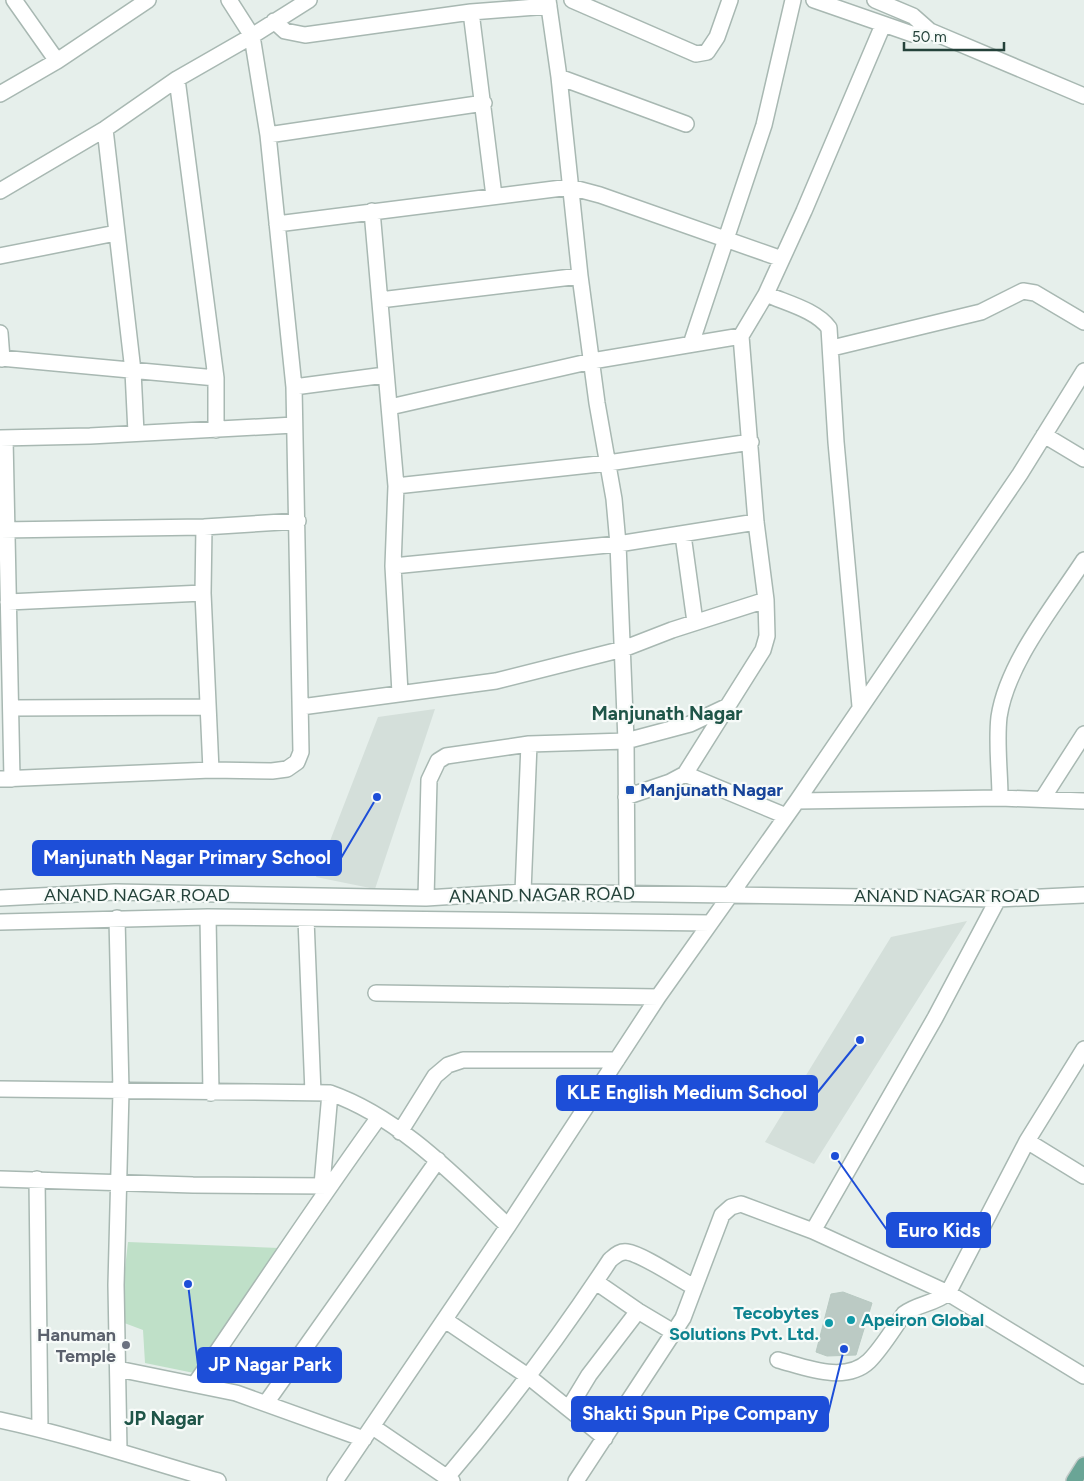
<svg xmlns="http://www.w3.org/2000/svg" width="1084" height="1481" viewBox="0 0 1084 1481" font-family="Figtree,sans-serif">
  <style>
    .built { fill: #d4dfda }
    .green { fill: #bfe0c8 }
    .building { fill: #bbcac4; stroke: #b8c9c2 }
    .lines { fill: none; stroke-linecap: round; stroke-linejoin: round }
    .minor-casing { stroke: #a8b8b2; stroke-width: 18 }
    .major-casing { stroke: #c2cac8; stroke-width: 18 }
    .minor { stroke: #fff; stroke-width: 15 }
    .major { stroke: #6aa596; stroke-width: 15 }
    .transit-dot { fill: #1a4fb4; stroke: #f7fbf9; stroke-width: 2 }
    .culture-dot { fill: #0f9aa8; stroke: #f7fbf9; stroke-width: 2 }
    .worship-dot { fill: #6b7280; stroke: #f7fbf9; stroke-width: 2 }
    .labels { text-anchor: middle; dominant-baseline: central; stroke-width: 4.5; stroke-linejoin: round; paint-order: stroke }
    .transit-label { font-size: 18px; font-weight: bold; fill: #164399; stroke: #f7fbf9; text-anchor: start }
    .street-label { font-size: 18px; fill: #24423a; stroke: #f7fbf9 }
    .culture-label { font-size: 18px; font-weight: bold; fill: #0d838f; stroke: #f7fbf9; text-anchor: end }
    .worship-label { font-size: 18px; font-weight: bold; fill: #5b616d; stroke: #f7fbf9; text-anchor: end }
    .neighbourhood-label { font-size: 19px; font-weight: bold; fill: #1f5548; stroke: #f7fbf9 }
    .leader { fill: none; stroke: #1d4ed8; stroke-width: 2 }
    .callout-dot { fill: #1d4ed8; stroke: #f7fbf9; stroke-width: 2 }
    .callout { fill: #1d4ed8; stroke: #1d4ed8; stroke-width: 2 }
    .callout-label { font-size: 19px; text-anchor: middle; font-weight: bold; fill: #fff }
  </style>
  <rect width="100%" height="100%" fill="#e6efeb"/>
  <path class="built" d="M435 709 375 889 316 877 378 717Z
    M967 921 814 1164 765 1142 891 937Z"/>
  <path class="green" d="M128 1242 279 1248 194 1373 145 1363 143 1330 119 1321Z"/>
  <path class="building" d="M843 1292 872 1303 856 1355 827 1356 816 1352 831 1294Z"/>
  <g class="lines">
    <defs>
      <path id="minor" d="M14 0 57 61
        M548 0 559 77 580 276 597 403 614 499 618 544 626 741 627 892
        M572 0 696 54 707 52 717 37 730 0
        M814 0 912 34 930 31
        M875 0 913 16 930 31 1084 96
        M471 12 494 196
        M274 21 285 31 305 35 471 12 549 6
        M559 77 686 124
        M177 79 216 378V430
        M0 94 57 61 148 0
        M105 129 133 371 136 433
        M268 135 484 103
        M0 191 105 129 177 79 252 36 309 0
        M372 211 396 486 393 566 400 693
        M277 224 570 187 600 195 782 259
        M0 256 116 233
        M766 294C786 303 816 310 829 328L836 442 860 706
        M380 300 580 276
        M0 333 2 359
        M691 344 764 125 793 0
        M832 348 981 312 1023 291 1035 293 1084 322
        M0 358 216 378
        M294 387 385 375
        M390 407 592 361 741 336
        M1044 435 1084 459
        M0 438 90 436 294 425
        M5 438 12 779
        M396 486 608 463 751 442
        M204 527 203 593 211 770
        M0 530 204 527 298 521
        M683 535 695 622
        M393 566 618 544 756 522
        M8 602 203 593
        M301 707 496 681 623 649 672 630 766 600
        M12 708 207 707
        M685 774 786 816
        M0 779 211 770 272 771 287 769 297 762 301 752 294 387 268 135 252 36 229 0
        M626 797 670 782 685 774 763 650 767 636 766 600 756 522 741 336 766 294 804 211 883 25
        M1000 798C1000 772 996 743 999 717 1007 663 1054 606 1084 560
        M1043 798 1084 734
        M797 801 1000 798 1084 801
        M523 892 529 744
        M0 898 115 892 426 898 523 892 998 899 1084 895
        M426 898 429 780 438 761 446 756 529 744 626 741 690 724 726 707
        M208 917 211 1093
        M117 918 121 1091 116 1285 119 1451
        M306 919 313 1093
        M0 922 208 917 710 923
        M376 993 658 997
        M0 1089 330 1093C399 1117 456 1177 508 1226
        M400 1132 435 1076 448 1065 463 1060H617
        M1027 1141 1084 1176
        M0 1179 193 1185 329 1186
        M37 1179 40 1429
        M322 1185 330 1093
        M813 1231 935 1018 998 899
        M596 1282 638 1311 675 1333
        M445 1320 529 1377 605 1438
        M778 1360C805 1367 845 1384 869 1361 882 1348 893 1329 904 1314 917 1304 934 1304 948 1293L1027 1141 1084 1049
        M118 1369 236 1393 364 1439
        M195 1384C256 1295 316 1204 379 1117
        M266 1403 438 1160
        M569 1408 589 1375 638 1311
        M0 1420C74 1436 145 1460 218 1481
        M373 1427 452 1481
        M448 1476C506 1408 560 1336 610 1260 615 1256 619 1251 627 1252 642 1254 679 1279 694 1287
        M335 1481 508 1226 658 997 797 801 1020 474 1084 371
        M576 1481 683 1318 722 1215 731 1207 741 1204 813 1231 948 1293 1084 1376"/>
      <path id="major" d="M1074 1481 1084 1465"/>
    </defs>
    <use href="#minor" class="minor-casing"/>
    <use href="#major" class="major-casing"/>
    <use href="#minor" class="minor"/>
    <use href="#major" class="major"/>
  </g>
  <rect class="transit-dot" x="625" y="785" width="10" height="10" rx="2.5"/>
  <g class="culture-dot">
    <circle cx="851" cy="1320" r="5"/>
    <circle cx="829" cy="1323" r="5"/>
  </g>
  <circle class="worship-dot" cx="126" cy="1345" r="5"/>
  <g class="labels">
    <g class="transit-label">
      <text x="640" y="790">Manjunath Nagar</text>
    </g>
    <g class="street-label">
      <text x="137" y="895">ANAND NAGAR ROAD</text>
      <text transform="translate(542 895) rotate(-1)">ANAND NAGAR ROAD</text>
      <text x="947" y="896">ANAND NAGAR ROAD</text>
    </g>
    <g class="culture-label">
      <text x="819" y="1313">Tecobytes<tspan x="819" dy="21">Solutions Pvt. Ltd.</tspan></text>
      <text x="861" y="1320" text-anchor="start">Apeiron Global</text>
    </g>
    <g class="worship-label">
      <text x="116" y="1335">Hanuman<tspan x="116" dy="21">Temple</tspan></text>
    </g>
    <g class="neighbourhood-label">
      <text x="667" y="713">Manjunath Nagar</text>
      <text x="164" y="1418">JP Nagar</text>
    </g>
  </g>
  <path class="leader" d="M377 797L341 858M860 1040L817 1093M835 1156L887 1230M188 1284L198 1365M844 1349L828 1414"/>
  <g class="callout-dot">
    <circle cx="377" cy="797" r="5"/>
    <circle cx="860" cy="1040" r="5"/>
    <circle cx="835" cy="1156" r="5"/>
    <circle cx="188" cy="1284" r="5"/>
    <circle cx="844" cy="1349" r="5"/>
  </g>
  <g class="callout">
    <rect x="33" y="841" width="308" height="34" rx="5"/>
    <rect x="557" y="1076" width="260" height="34" rx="5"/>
    <rect x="887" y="1213" width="103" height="34" rx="5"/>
    <rect x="198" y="1348" width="143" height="34" rx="5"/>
    <rect x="572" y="1397" width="256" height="34" rx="5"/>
  </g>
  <g class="callout-label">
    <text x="187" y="864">Manjunath Nagar Primary School</text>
    <text x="687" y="1099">KLE English Medium School</text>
    <text x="939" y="1237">Euro Kids</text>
    <text x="270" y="1371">JP Nagar Park</text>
    <text x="700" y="1420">Shakti Spun Pipe Company</text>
  </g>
  <path d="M904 42v8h100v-8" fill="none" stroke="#24423a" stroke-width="2.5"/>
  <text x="912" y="42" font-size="15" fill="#24423a" stroke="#f7fbf9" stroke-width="4" paint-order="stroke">50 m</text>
</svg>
